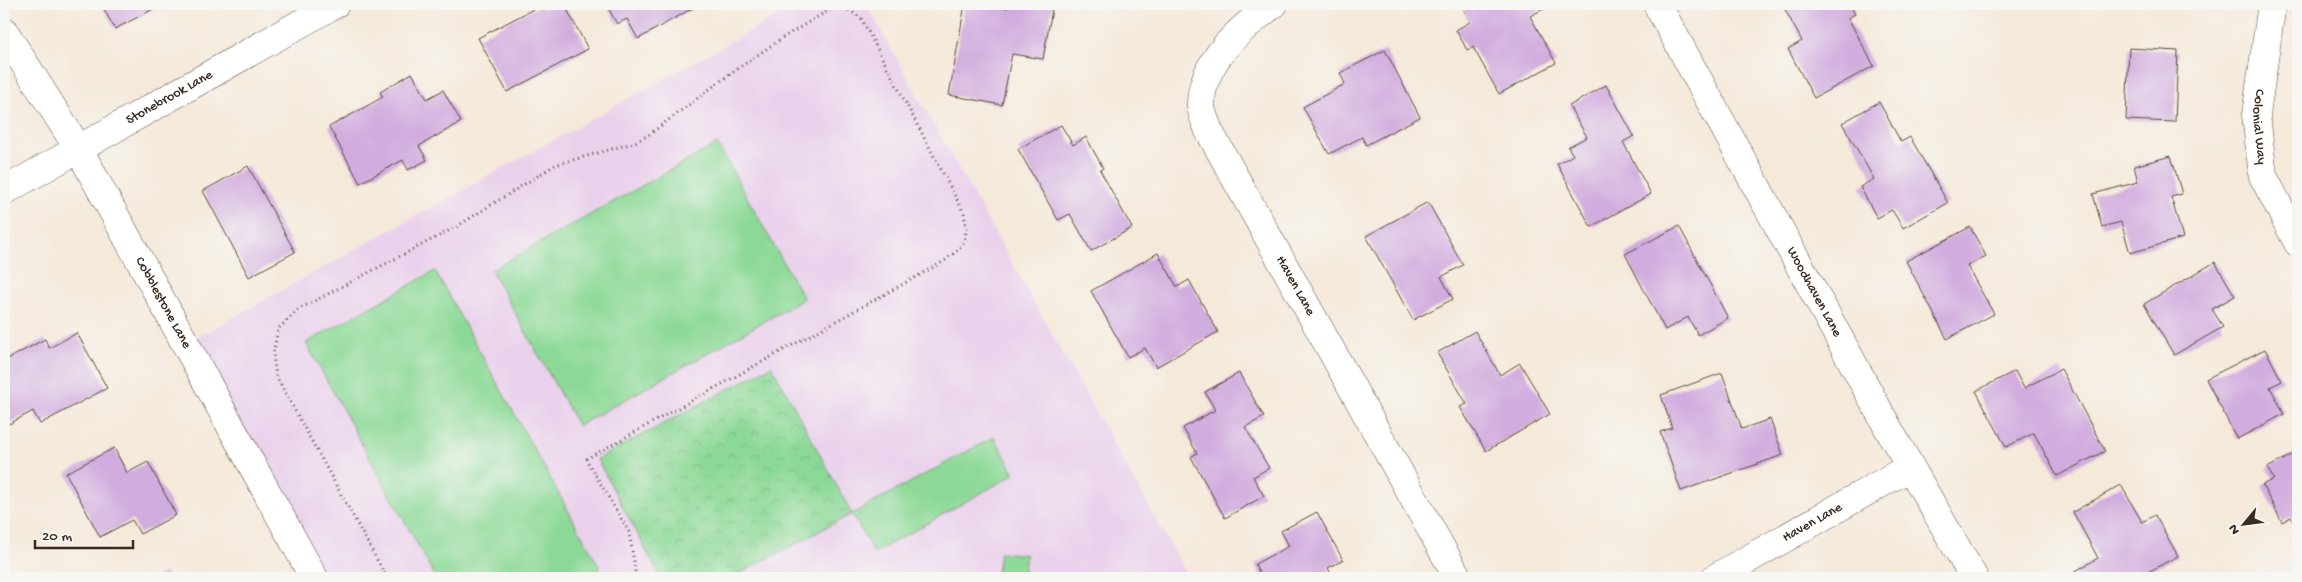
<svg xmlns="http://www.w3.org/2000/svg" width="2302" height="582" viewBox="0 0 2302 582" font-family="'Gochi Hand',sans-serif">
  <style>
    .built { fill: #ead1ec }
    .park { fill: url(#park-crowns); stroke: #64825a }
    .pitch { fill: #8cd997; stroke: #64825a }
    .building { fill: #d1acde }
    .lines { fill: none; stroke-linecap: round; stroke-linejoin: round }
    .street-casing { stroke: #57473a; stroke-width: 29 }
    .secondary-casing { stroke: #57473a; stroke-width: 29 }
    .path { stroke: #57473a; stroke-width: 3; stroke-dasharray: 1 4; stroke-linecap: butt }
    .street { stroke: #fff; stroke-width: 28 }
    .secondary { stroke: #fff; stroke-width: 28 }
    .labels { text-anchor: middle; dominant-baseline: central; stroke-width: 5; stroke-linejoin: round; paint-order: stroke }
    .street-label { font-size: 14px; fill: #3b2a1e; stroke: #f6f6f2 }
  </style>
  <defs>
    <pattern id="park-crowns" width="20" height="18" patternUnits="userSpaceOnUse" patternTransform="scale(1.25)"><rect width="20" height="18" fill="#8cd997"/><path d="M2 6a3 3 0 1 1 6 0M12 15a3 3 0 1 1 6 0" fill="none" stroke="#7aba82"/></pattern>
  </defs>
  <rect width="100%" height="100%" fill="#f6f6f2"/>
  <filter id="ink" filterUnits="userSpaceOnUse"><feTurbulence type="fractalNoise" baseFrequency=".02" numOctaves="2"/><feDisplacementMap in="SourceGraphic" scale="10" xChannelSelector="R" yChannelSelector="G"/><feConvolveMatrix kernelMatrix="1 2 1 2 8 2 1 2 1" color-interpolation-filters="sRGB"/></filter>
  <filter id="wash" filterUnits="userSpaceOnUse"><feTurbulence type="fractalNoise" baseFrequency=".0096" numOctaves="4" result="noise"/><feDisplacementMap in="SourceGraphic" scale="20" xChannelSelector="R" yChannelSelector="G"/><feGaussianBlur stdDeviation="1.12" result="paint"/><feColorMatrix in="noise" values="0 0 0 0 0 0 0 0 0 0 0 0 0 0 0 0 0 1.4 0 .05"/><feComposite in="paint" operator="in"/></filter>
  <g filter="url(#wash)">
    <rect width="100%" height="100%" fill="#f5e9d9"/>
    <path class="built" d="M799 4H866L1189 578H314L185 344Z"/>
    <path class="park" d="M772 366 852 514 731 578H661L597 459Z"/>
    <path class="pitch" d="M717 144 804 299 578 426 491 270Z
      M435 271 600 568 581 578H436L306 343Z
      M994 437 1015 474 874 553 852 514Z
      M1000 552 1026 555 1023 578H996Z"/>
    <g id="blocks">
      <path class="building" d="M101 4H157L159 6 115 29Z
        M553 4H564L588 49 507 92 478 38 541 5 543 9Z
        M606 4H700L638 39 627 19 617 24Z
        M965 4H985L1007 8 1008 4H1053L1043 59 1012 54 1002 105 949 95Z
        M1470 4H1553L1530 16 1556 63 1499 94 1473 47 1467 50 1456 30 1470 22 1463 8Z
        M1782 4H1850L1855 14 1848 18 1874 66 1814 98 1788 49 1802 41Z
        M2129 48 2178 51 2175 122 2126 120Z
        M1385 50 1420 117 1366 145 1362 137 1329 154 1303 107 1345 84 1340 73Z
        M412 73 427 99 443 90 461 122 419 146 427 160 408 170 403 160 360 183 329 127 383 97 380 92Z
        M1606 85 1634 136 1623 142 1651 194 1591 227 1557 164 1573 155 1568 147 1587 137 1569 106Z
        M1879 102 1901 142 1910 137 1948 203 1903 228 1892 210 1877 218 1860 187 1874 179 1842 123Z
        M1061 125 1073 145 1086 137 1103 168 1100 170 1132 228 1091 251 1070 214 1058 220 1018 149Z
        M2171 156 2182 194 2171 197 2183 238 2130 253 2121 222 2102 227 2093 194 2138 182 2134 166Z
        M248 166 295 252 249 277 203 191Z
        M1428 202 1463 265 1441 277 1453 299 1413 320 1366 236Z
        M1679 226 1728 318 1698 335 1688 317 1665 330 1625 254Z
        M1970 227 1986 256 1967 266 1994 314 1947 339 1906 261Z
        M1158 253 1177 287 1189 280 1218 332 1156 367 1145 348 1128 357 1091 291Z
        M2215 262 2235 296 2212 309 2223 327 2174 355 2144 304Z
        M1475 331 1500 375 1520 363 1550 414 1486 451 1460 407 1467 404 1437 353Z
        M77 333 107 388 40 424 33 411 9 424 4 414V361L45 339 49 348Z
        M2265 349 2282 381 2270 387 2284 414 2237 439 2206 379Z
        M2061 369 2105 451 2057 476 2034 433 2006 447 1976 391 2015 371 2024 388Z
        M1239 373 1264 417 1245 427 1269 468 1253 477 1264 496 1225 518 1191 457 1197 453 1183 428 1215 410 1205 392Z
        M1722 373 1742 429 1770 419 1783 455 1681 491 1660 432 1672 428 1661 395Z
        M114 448 127 473 148 462 176 515 140 534 132 520 100 537 66 473Z
        M2298 452V532L2291 517 2282 522 2262 485 2274 479 2267 468Z
        M2121 485 2142 522 2155 515 2178 556 2137 578H2077L2074 572 2098 558 2073 512Z
        M1317 512 1343 560 1328 568 1333 578H1262L1255 564 1289 546 1281 531Z
        M165 572 168 578H153Z"/>
    </g>
  </g>
  <g filter="url(#ink)">
    <use href="#blocks" fill-opacity="0" stroke="#57473a" stroke-width="1"/>
    <g class="lines">
      <defs>
        <g id="street">
          <path id="s1" d="M1274 4C1242 27 1203 59 1201 102 1200 111 1206 122 1209 131L1458 578"/>
          <path id="s2" d="M1657 4 1892 435 1974 578"/>
          <path id="s3" d="M2272 4 2256 115 2263 176 2298 243"/>
          <path id="s4" d="M4 31 78 148 314 578"/>
          <path id="s5" d="M1715 578 1910 467"/>
        </g>
        <g id="secondary">
          <path id="s6" d="M4 191 335 4"/>
        </g>
      </defs>
      <use href="#street" class="street-casing"/>
      <use href="#secondary" class="secondary-casing"/>
      <path class="path" d="M387 578 276 376 273 354 278 329 299 309 456 227 555 165 633 143 647 136 723 79 782 38 831 9 846 8 861 18 964 213C969 241 964 246 943 262L586 459 629 532 635 568V578"/>
      <use href="#street" class="street"/>
      <use href="#secondary" class="secondary"/>
    </g>
  </g>
  <g class="labels">
    <g class="street-label">
      <text stroke="none"><textPath href="#s6" startOffset="190">Stonebrook Lane</textPath></text>
      <text stroke="none"><textPath href="#s3" startOffset="124">Colonial Way</textPath></text>
      <text stroke="none"><textPath href="#s1" startOffset="334">Haven Lane</textPath></text>
      <text stroke="none"><textPath href="#s2" startOffset="328">Woodhaven Lane</textPath></text>
      <text stroke="none"><textPath href="#s4" startOffset="315">Cobblestone Lane</textPath></text>
      <text stroke="none"><textPath href="#s5" startOffset="112">Haven Lane</textPath></text>
    </g>
  </g>
  <rect width="2302" height="582" fill="none" stroke="#f6f6f2" stroke-width="20"/>
  <g transform="translate(2244 524) rotate(241)" stroke="#f6f6f2" stroke-width="4" paint-order="stroke">
  <path d="M0-4L9 19L0 12L-9 19Z" fill="#3b2a1e"/>
  <text y="-8" font-size="14" font-weight="bold" text-anchor="middle" fill="#3b2a1e">N</text>
  </g>
  <path d="M35 540v8h98v-8" fill="none" stroke="#3b2a1e" stroke-width="2.5"/>
  <text x="42" y="540" font-size="15" fill="#3b2a1e" stroke="#f6f6f2" stroke-width="4" paint-order="stroke">20 m</text>
</svg>
